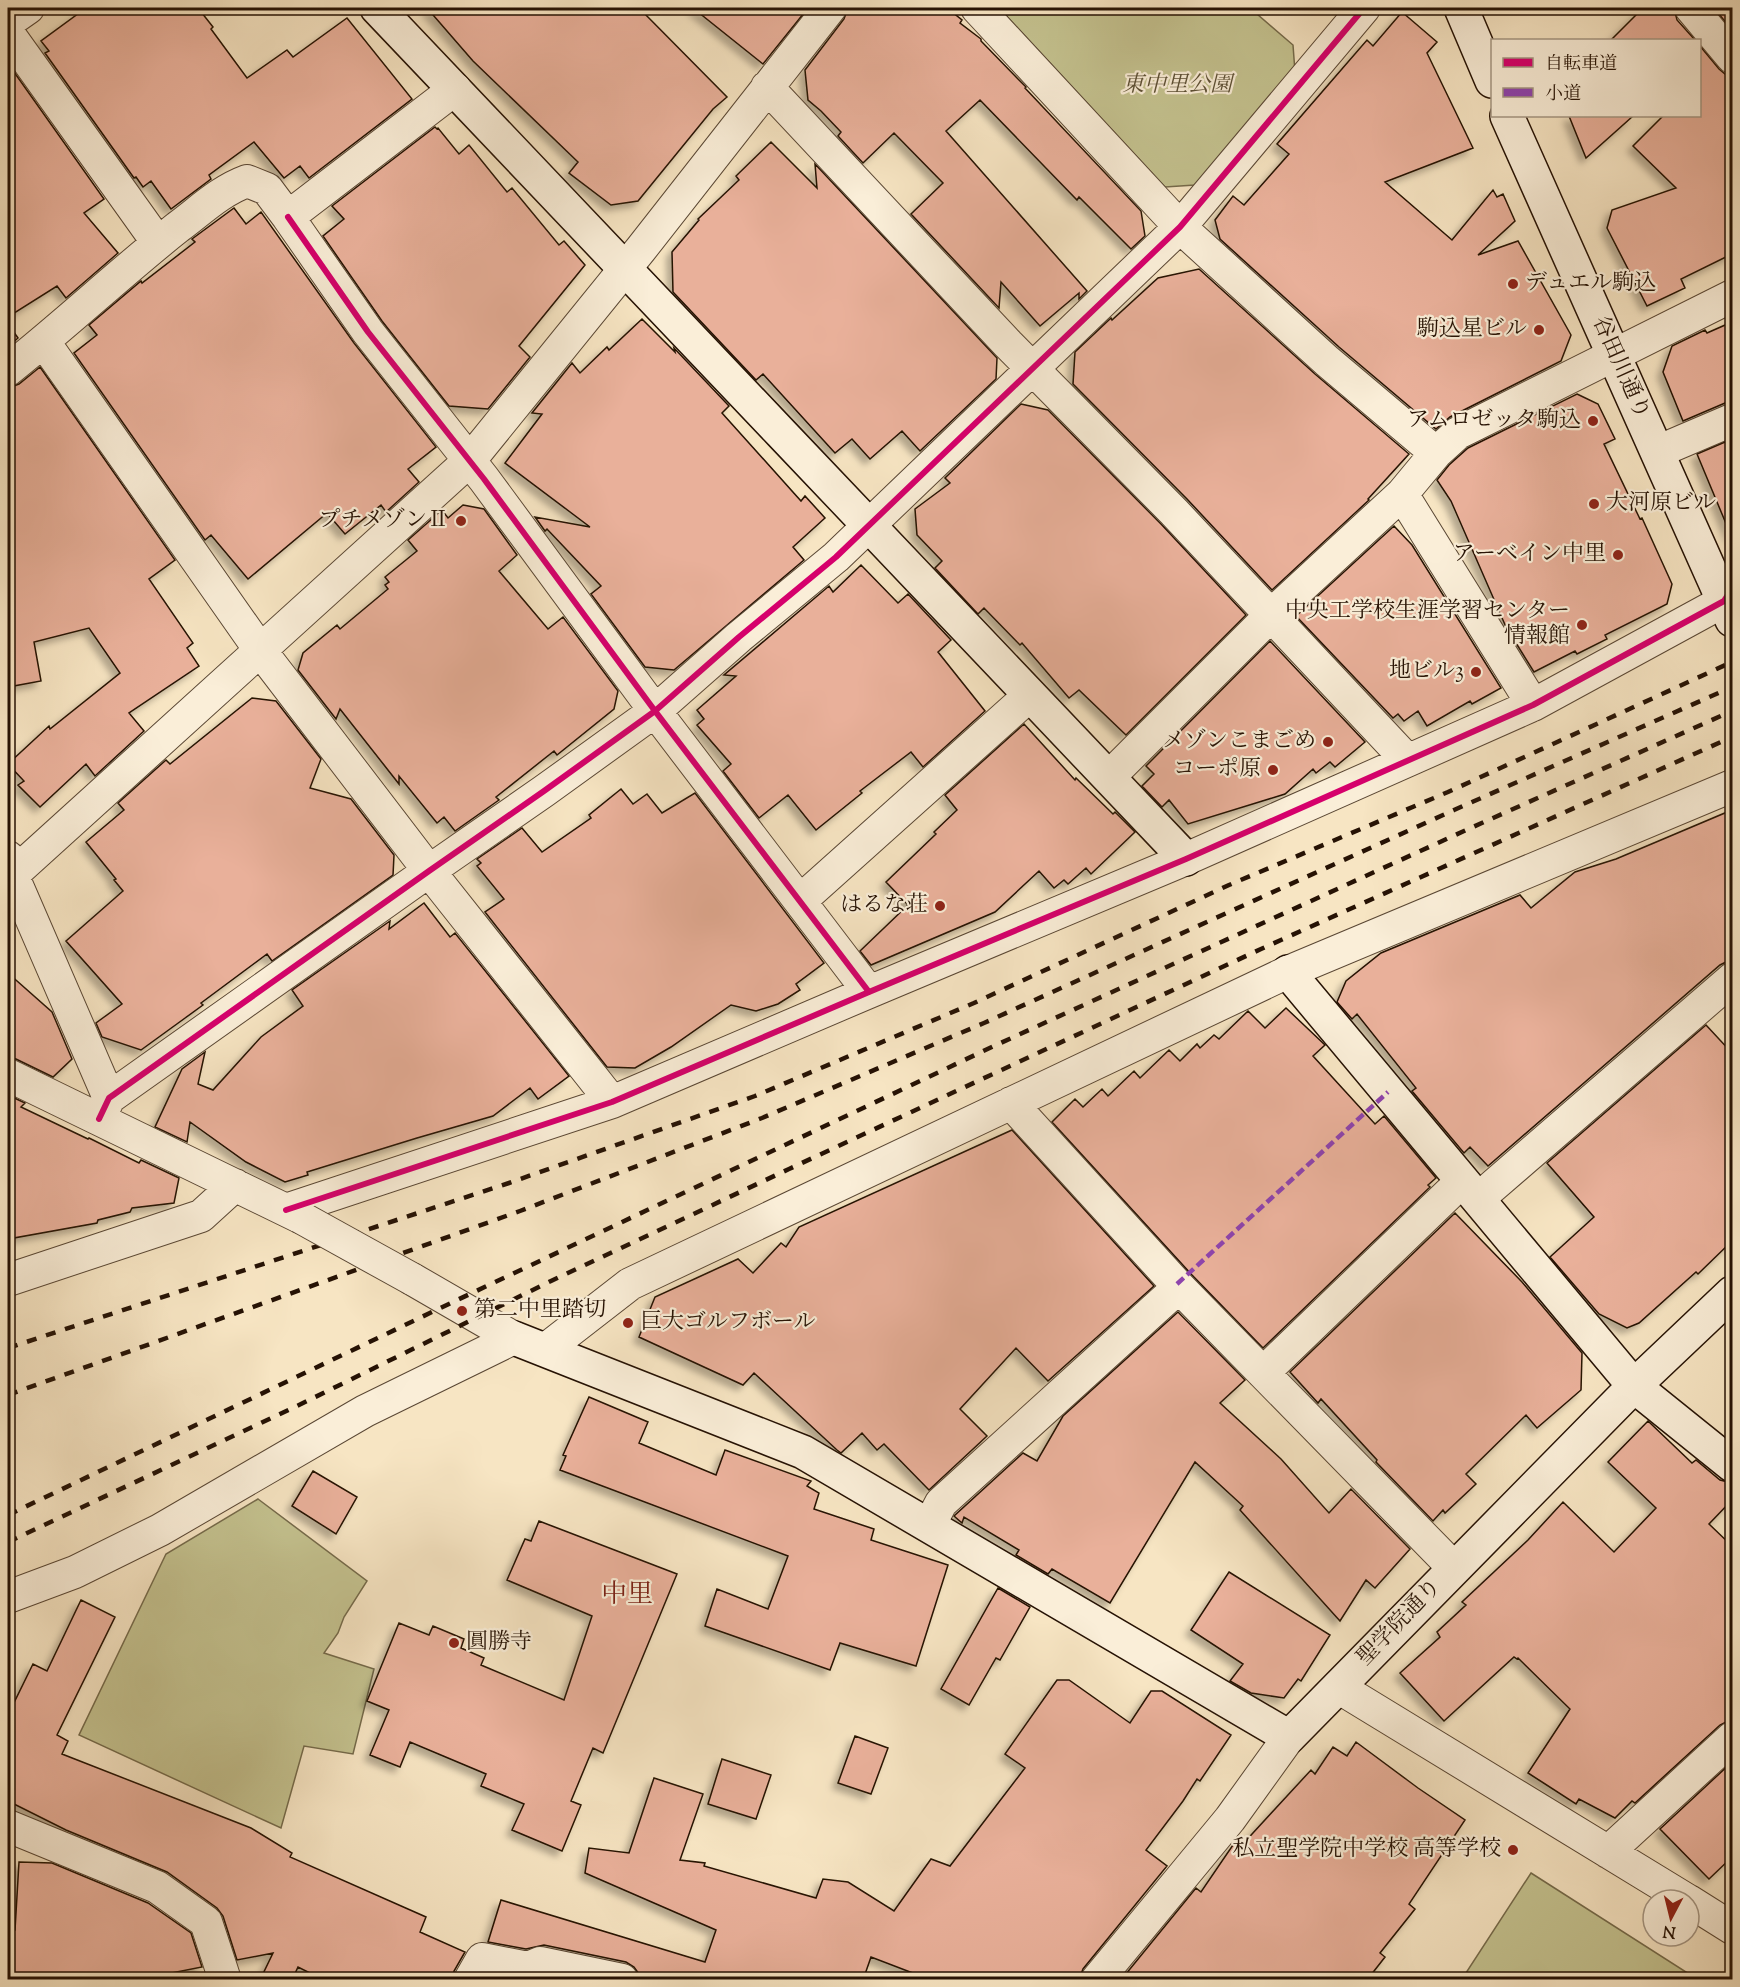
<svg xmlns="http://www.w3.org/2000/svg" width="1740" height="1987" viewBox="0 0 1740 1987" font-family="'Sorts Mill Goudy','Noto Serif JP',serif">
  <style>
    .green { fill: #c4c28f; stroke: #756a4a; stroke-width: 1.5 }
    .building { fill: #e9b09a; stroke: #261204; stroke-width: 1.5; filter: url(#shadow) }
    .lines { fill: none; stroke-linecap: round; stroke-linejoin: round }
    .street-casing { stroke: #5a4734; stroke-width: 34 }
    .secondary-casing { stroke: #261204; stroke-width: 36 }
    .street { stroke: #faeed8; stroke-width: 32 }
    .secondary { stroke: #faeed8; stroke-width: 33 }
    .rail { stroke: #261204; stroke-width: 4.5; stroke-dasharray: 10 10; stroke-linecap: butt }
    .street-bridge-casing { stroke: #5a4734; stroke-width: 34; stroke-linecap: butt }
    .street-bridge { stroke: #faeed8; stroke-width: 32 }
    .quiet { stroke: #8e44ad; stroke-width: 4.5; stroke-dasharray: 9 4.5; stroke-linecap: butt }
    .cycleway-casing { stroke: #faeed8; stroke-width: 10 }
    .cycleway { stroke: #d6006c; stroke-width: 6 }
    .poi-dot { fill: #8f2418; stroke: #faeed8; stroke-width: 2 }
    .labels { text-anchor: middle; dominant-baseline: central; stroke-width: 4.5; stroke-linejoin: round; paint-order: stroke }
    .park-label { font-size: 22px; font-style: italic; fill: #5d5035; stroke: #faeed8 }
    .poi-label { font-size: 22px; fill: #261204; stroke: #faeed8; text-anchor: end }
    .street-label { font-size: 22px; fill: #261204; stroke: #faeed8 }
    .quarter-label { font-size: 26px; fill: #7a1f14; stroke: #faeed8 }
  </style>
  <defs>
    <filter id="shadow"><feDropShadow dx="-5.5" dy="5.5" stdDeviation="3" flood-color="#0004"/></filter>
  </defs>
  <rect width="100%" height="100%" fill="#f7e5c3"/>
  <filter id="stains"><feTurbulence type="fractalNoise" baseFrequency=".00333" numOctaves="4"/><feColorMatrix values="0 0 0 0 .2 0 0 0 0 .09 0 0 0 0 .02 0 0 0 .5 -.17"/></filter>
  <radialGradient id="worn" r=".72"><stop offset=".6" stop-color="#630" stop-opacity="0"/><stop offset="1" stop-color="#630" stop-opacity=".3"/></radialGradient>
  <path class="green" d="M999 8H1250L1293 45 1295 72 1195 185 1165 187Z
    M258 1499 367 1581 344 1617 338 1633 324 1653 374 1669 353 1754 304 1746 281 1828 79 1735 166 1554Z
    M1531 1873 1697 1979H1462Z"/>
  <path class="building" d="M86 8H198L213 27 211 29 247 78 287 50 293 57 347 18 412 99 309 178 300 166 284 178 254 142 209 175 211 179 171 209 151 181 143 187 136 177 134 178 45 53 49 51 41 41Z
    M427 8H639L727 97 713 109 638 201 611 205 569 173 578 162 473 61Z
    M693 8H808L763 64Z
    M848 8H947L962 20 960 23 981 39V41L1018 79 1026 87 1025 88 1141 211 1145 236 1131 249 1079 197 1077 200 980 100 946 131 1087 291 1079 299V293L1040 326 1001 282 999 308 911 214 943 183 894 133 863 163 838 136 841 132 821 111 808 100 805 70 844 19Z
    M1643 8H1674L1677 20 1695 40H1611Z
    M1714 8H1732V30Z
    M1402 12 1437 42 1427 53 1473 148 1385 182 1452 240 1493 190 1497 197 1503 194 1515 221 1478 255 1518 241 1571 335 1561 361 1450 417 1436 429 1339 347 1220 239 1215 220 1233 196 1244 205 1289 154 1277 144 1367 40 1373 46Z
    M1700 46 1719 69 1725 74 1732 75V254L1681 279 1685 288 1647 306 1607 228 1612 210 1676 188 1633 146 1663 116H1700Z
    M14 72 104 199 84 213 118 253 66 298 57 286 8 317V76Z
    M1569 116H1633L1586 158Z
    M435 127 437 129 438 128 459 154 469 145 507 192 512 188 559 245 564 241 585 265 519 346 530 357 488 409 449 406 382 321 323 236 344 219 332 206Z
    M771 142 817 188 815 164 997 358 996 379 920 451 902 431 870 459 852 439 835 453 763 374 756 380 673 292 672 252 699 220 698 219 739 180 736 176Z
    M234 208 246 224 261 212 354 343 436 447 408 469 419 482 386 512 381 505 345 534 327 513 248 579 211 535 205 540 74 353 97 335 89 325 141 281 142 283 195 242 192 239Z
    M1199 269 1315 374 1409 454 1368 499 1369 500 1272 590 1187 499 1073 384 1075 352 1111 318 1112 320 1158 278Z
    M642 319 675 352 674 348 729 406 722 413 801 501 805 496 825 518 793 547 804 560 674 670 645 667 591 594 601 586 547 529 545 531 535 517 590 527 505 463 542 414 532 413 572 363 580 373 607 347 609 350Z
    M1732 322V402L1725 403 1683 421 1663 372 1672 346 1705 330 1707 333Z
    M8 324 18 338 8 347Z
    M40 367 175 560 149 579 193 643 187 648 199 666 129 713 144 731 95 776 86 764 40 807 18 785 24 781 8 764 49 726 50 729 120 673 89 628 34 642 41 681 8 687V388L19 384Z
    M1577 394 1598 404 1615 439 1604 444 1640 519 1642 518 1672 584 1667 604 1605 635 1607 639 1577 654 1575 651 1534 672 1506 627 1451 501 1437 480 1449 465 1468 448Z
    M1021 404 1048 410 1161 524 1246 615 1126 735 1079 690 1069 698 1022 643 1020 645 984 608 978 614 935 568 942 561 917 535 915 509 950 483 945 478Z
    M1732 439V538L1697 454Z
    M463 505 484 509 517 555 499 571 548 629 563 617 618 691 614 709 557 755 554 751 496 797 499 800 455 831 444 817 437 823 399 776V784L340 709 336 719 298 670 303 653 337 625 340 629 388 589 385 585 389 582 385 577 417 551 408 540 442 510 448 518Z
    M1394 526 1412 545 1501 688 1472 704 1470 701 1427 726 1418 711 1404 721 1398 714 1393 718 1296 616Z
    M861 565 898 603 908 594 951 640 938 652 985 711 923 767 911 752 860 791 862 793 816 830 788 795 759 818 723 771 731 764 697 725 704 719 697 710 736 676 724 675 829 586 833 592Z
    M1270 641 1365 742 1335 767 1330 762 1316 773 1313 769 1285 794 1188 824 1169 800 1162 807 1142 786 1154 774 1146 766Z
    M252 698 276 701 321 759 310 788 351 799 394 855 393 875 272 961 267 954 201 1003 203 1005 141 1050 102 1037 96 1023 122 1004 66 941 123 891 114 880 116 879 86 842 124 810 118 803 166 760 170 764Z
    M1024 724 1075 780 1076 778 1113 814 1115 812 1135 832 1091 874 1086 868 1068 884 1064 880 1054 888 1039 871 995 912 871 965 860 951 908 905 886 882 936 834 934 832 957 810 945 795Z
    M621 789 633 804 647 794 662 813 695 793 824 963 796 984 800 990 778 1004 756 1011 731 1005 671 1047 635 1068 607 1067 485 912 504 899 477 866 481 863 477 859 522 828 542 852 591 818 589 815Z
    M1732 810V959L1720 965 1488 1166 1470 1147 1464 1153 1412 1091 1416 1088 1357 1014 1352 1019 1337 1002 1346 981 1381 953 1520 895 1531 908 1575 872 1616 859Z
    M424 903 450 937 455 933 569 1076 538 1099 530 1088 493 1116 417 1138 307 1172 308 1175 285 1182 246 1162 190 1122 187 1142 155 1127 182 1069 205 1052 198 1084 213 1090 261 1037 303 1006 292 990 390 921 389 929Z
    M8 973 52 1012 72 1059 53 1077 16 1059 8 1057Z
    M1286 1008 1325 1045 1313 1056 1375 1124 1384 1116 1436 1178 1428 1185 1430 1187 1263 1348 1192 1275 1052 1122 1075 1099 1083 1107 1102 1089 1108 1096 1134 1071 1140 1078 1169 1050 1180 1061 1197 1044 1200 1048 1214 1035 1219 1039 1248 1011 1265 1028Z
    M1706 1025 1732 1053V1241L1698 1274 1696 1272 1639 1323 1627 1328 1599 1314 1550 1257 1594 1217 1547 1163Z
    M8 1095 25 1103 21 1107 88 1139 89 1138 139 1163 141 1160 179 1178 174 1203 132 1208 130 1212 98 1220 97 1223 8 1239Z
    M1012 1130 1154 1286 1048 1381 1016 1348 960 1409 987 1436 929 1490 884 1444 877 1450 862 1433 841 1453 837 1450 754 1373 743 1385 639 1337 655 1297 738 1259 753 1273 781 1243 786 1247 799 1227Z
    M1455 1213 1522 1282 1582 1353 1581 1390 1537 1428 1526 1415 1466 1474 1476 1484 1445 1513 1443 1510 1433 1521 1376 1462 1377 1460 1321 1399 1318 1403 1290 1372Z
    M1178 1312 1245 1380 1220 1403 1281 1459 1329 1513 1351 1489 1410 1549 1375 1588 1366 1580 1340 1621 1240 1510 1243 1506 1195 1462 1110 1603 1052 1569 1048 1574 1016 1555 1019 1550 964 1517 962 1523 954 1516 1023 1453 1037 1461 1063 1416Z
    M589 1397 648 1422 639 1443 716 1475 725 1450 811 1481 807 1486 819 1493 814 1509 874 1529 871 1540 948 1565 916 1666 840 1643 830 1670 705 1626 717 1589 768 1609 788 1556 560 1470 566 1456 563 1455Z
    M1648 1421 1692 1463 1696 1460 1720 1480 1732 1483V1500L1709 1524 1732 1546V1721H1728L1720 1725 1635 1803 1632 1801 1615 1818 1579 1799 1576 1804 1528 1773 1570 1709 1518 1658 1517 1659 1514 1657 1444 1721 1400 1673 1440 1637 1437 1632 1466 1605 1462 1602 1528 1540 1563 1502 1614 1552 1656 1508 1608 1462Z
    M313 1471 357 1497 336 1534 292 1506Z
    M539 1521 677 1574 603 1753 593 1748 571 1801 581 1805 562 1851 512 1830 524 1804 481 1786 486 1774 410 1742 400 1767 370 1755 389 1710 367 1701 399 1623 429 1635 433 1626 464 1639 461 1648 484 1658 481 1665 564 1700 592 1616 507 1580 525 1539 531 1541Z
    M1229 1572 1330 1635 1301 1681 1298 1679 1284 1698 1251 1693 1230 1681 1243 1664 1191 1630Z
    M998 1588 1030 1607 1000 1660 996 1658 969 1705 941 1689Z
    M81 1600 115 1617 57 1735 68 1741 62 1754 251 1828 292 1853 290 1857 426 1917 420 1932 465 1952 454 1971 452 1980H324L298 1967 292 1980H260L273 1953 237 1960 223 1916 217 1908 167 1872 66 1830 8 1801V1715L33 1664 47 1671Z
    M1057 1680H1069L1130 1723 1151 1691H1162L1231 1735 1200 1781 1197 1779 1183 1801 1146 1850 1167 1866 1083 1969 1079 1980H931L871 1957 863 1980H639V1974L634 1967 626 1962 544 1945 526 1949 488 1942 501 1900 705 1962 716 1930 585 1873 589 1848 629 1853 654 1778 703 1794 680 1860 705 1863 704 1866 816 1898 823 1879 848 1882 894 1911 931 1859 950 1866 1025 1768 1005 1754Z
    M855 1736 888 1748 871 1794 838 1783Z
    M1356 1742 1418 1788 1465 1820 1409 1904 1415 1909 1380 1953 1385 1957 1367 1980H1121L1196 1888 1201 1892 1235 1842 1241 1846 1311 1770 1315 1774 1333 1747 1347 1756Z
    M722 1759 771 1775 756 1819 708 1804Z
    M1732 1762V1857L1709 1879 1660 1829Z
    M19 1862 52 1863 148 1903 191 1933 202 1967 136 1980 74 1974V1980H8V1930H15Z"/>
  <g class="lines">
    <defs>
      <path id="street" d="M977 8 1180 227 1327 361 1436 453 1458 433 1732 296
        M1691 8 1732 57
        M8 22 28 8
        M8 33 158 243
        M767 87 1008 344 1174 512 1407 760
        M288 217 368 332 484 479 655 711 869 992
        M44 342 260 650 429 871 612 1102
        M8 370C66 324 120 273 178 227 201 210 220 191 247 181L267 189 288 217 455 89
        M1657 452 1732 420
        M1402 494 1533 705
        M1109 777 1270 616 1402 494 1436 453
        M8 857 12 874 109 1098
        M8 879 470 460 641 249 830 8
        M800 901 1030 695
        M8 1075 300 1217
        M1011 1103 1179 1287 1454 1568
        M99 1119 109 1098 429 871 544 791 655 711 739 637 836 557 1180 227 1364 8
        M1478 1199 1732 979
        M286 1210 612 1102 869 992 1186 859 1533 705 1724 601 1732 589
        M412 1279 514 1338
        M8 1280 201 1216 235 1185
        M545 1350 630 1284 1288 972 1732 786
        M1263 1373 1462 1181
        M930 1524 941 1503 1179 1287
        M8 1597 75 1572 160 1530 365 1411 514 1338
        M1338 1687 1687 1900
        M8 1826 157 1887 206 1922 225 1980
        M1608 1852 1732 1738
        M1689 1901 1732 1928
        M470 1980 482 1959 528 1968 540 1963 622 1980
        M1097 1980 1230 1819 1289 1737"/>
      <path id="secondary" d="M377 8C647 291 916 576 1186 859
        M1461 8 1492 81
        M1507 116 1732 620
        M1288 972 1634 1386 1732 1465
        M514 1338 803 1452 1289 1737 1634 1386 1732 1293"/>
    </defs>
    <use href="#street" class="street-casing"/>
    <use href="#secondary" class="secondary-casing"/>
    <use href="#street" class="street"/>
    <use href="#secondary" class="secondary"/>
    <path class="rail" d="M8 1348 509 1183 755 1096 974 1003 1229 885 1448 792 1732 662
      M8 1395 520 1211 762 1118 984 1023 1454 810 1732 687
      M8 1515 453 1302 994 1046 1464 831 1732 711
      M8 1542 299 1405 551 1281 789 1169 1261 949 1732 737"/>
    <defs>
      <path id="street-bridge" d="M300 1217 412 1279"/>
    </defs>
    <use href="#street-bridge" class="street-bridge-casing"/>
    <use href="#street-bridge" class="street-bridge"/>
    <path class="quiet" d="M1177 1284 1388 1092"/>
    <defs>
      <path id="cycleway" d="M288 217 368 332 484 479 655 711 869 992
        M99 1119 109 1098 429 871 544 791 655 711 739 637 836 557 1180 227 1364 8
        M286 1210 612 1102 869 992 1186 859 1533 705 1724 601 1732 589"/>
    </defs>
    <use href="#cycleway" class="cycleway-casing"/>
    <use href="#cycleway" class="cycleway"/>
  </g>
  <g class="poi-dot">
    <circle cx="1513" cy="284" r="6"/>
    <circle cx="1539" cy="330" r="6"/>
    <circle cx="1593" cy="421" r="6"/>
    <circle cx="1594" cy="504" r="6"/>
    <circle cx="461" cy="521" r="6"/>
    <circle cx="1618" cy="555" r="6"/>
    <circle cx="1582" cy="625" r="6"/>
    <circle cx="1476" cy="672" r="6"/>
    <circle cx="1328" cy="742" r="6"/>
    <circle cx="1273" cy="770" r="6"/>
    <circle cx="940" cy="906" r="6"/>
    <circle cx="462" cy="1311" r="6"/>
    <circle cx="628" cy="1323" r="6"/>
    <circle cx="454" cy="1643" r="6"/>
    <circle cx="1513" cy="1850" r="6"/>
  </g>
  <g class="labels">
    <g class="park-label">
      <text x="1177" y="86">東中里公園</text>
    </g>
    <g class="poi-label">
      <text x="1525" y="284" text-anchor="start">デュエル駒込</text>
      <text x="1527" y="330">駒込星ビル</text>
      <text x="1581" y="421">アムロゼッタ駒込</text>
      <text x="1606" y="504" text-anchor="start">大河原ビル</text>
      <text x="449" y="521">プチメゾンⅡ</text>
      <text x="1606" y="555">アーベイン中里</text>
      <text x="1570" y="612">中央工学校生涯学習センター<tspan x="1570" dy="25">情報館</tspan></text>
      <text x="1464" y="672">地ビル3</text>
      <text x="1316" y="742">メゾンこまごめ</text>
      <text x="1261" y="770">コーポ原</text>
      <text x="928" y="906">はるな荘</text>
      <text x="474" y="1311" text-anchor="start">第二中里踏切</text>
      <text x="640" y="1323" text-anchor="start">巨大ゴルフボール</text>
      <text x="466" y="1643" text-anchor="start">圓勝寺</text>
      <text x="1501" y="1850">私立聖学院中学校 高等学校</text>
    </g>
    <g class="street-label">
      <text transform="translate(1620 368) rotate(66)">谷田川通り</text>
      <text transform="translate(1400 1623) rotate(-46)">聖学院通り</text>
    </g>
    <g class="quarter-label">
      <text x="627" y="1595">中里</text>
    </g>
  </g>
  <rect width="1740" height="1987" fill="none" stroke="#f7e5c3" stroke-width="30"/>
  <rect x="9" y="9" width="1722" height="1969" fill="none" stroke="#261204" stroke-width="3"/>
  <rect x="15" y="15" width="1710" height="1957" fill="none" stroke="#261204" stroke-width="1.5"/>
  <rect x="1491" y="39" width="210" height="78" fill="#faeed8" stroke="#a59683" stroke-width="1.5"/>
  <rect x="1503" y="58" width="30" height="9" fill="#d6006c" stroke="#a59683" stroke-width="1.5"/>
  <text x="1545" y="69" font-size="18" fill="#261204">自転車道</text>
  <rect x="1503" y="88" width="30" height="9" fill="#8e44ad" stroke="#a59683" stroke-width="1.5"/>
  <text x="1545" y="99" font-size="18" fill="#261204">小道</text>
  <g transform="translate(1671 1918) rotate(187)"><circle r="28" fill="#faeed8" stroke="#a59683" stroke-width="1.5"/>
  <path d="M0-4.5L10 22L0 15L-10 22Z" fill="#8f2418"/>
  <text y="-9" font-size="16" font-weight="bold" text-anchor="middle" fill="#261204">N</text>
  </g>
  <rect width="100%" height="100%" filter="url(#stains)"/>
  <rect width="100%" height="100%" fill="url(#worn)"/>
</svg>
